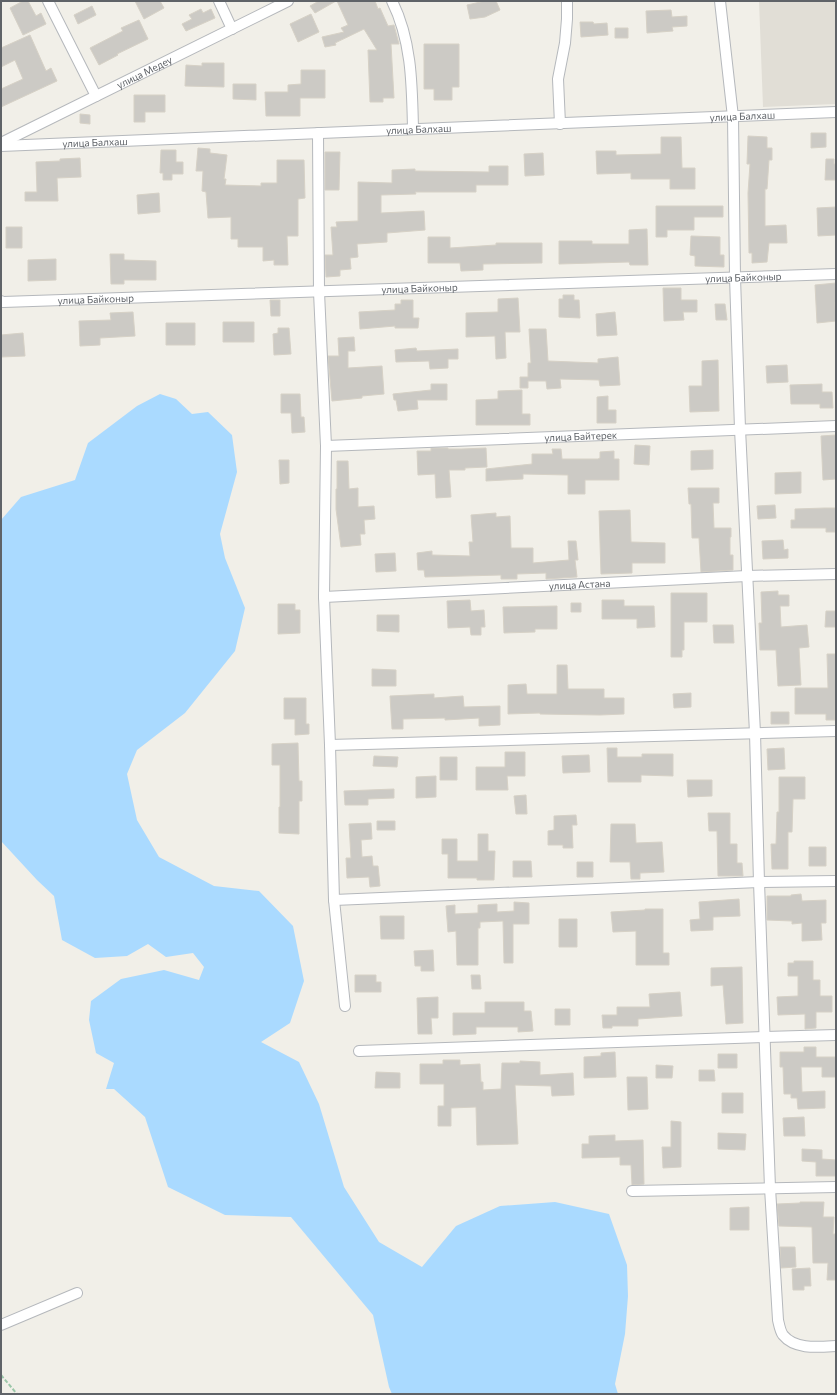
<svg xmlns="http://www.w3.org/2000/svg" width="837" height="1395" viewBox="0 0 837 1395" font-family="Commissioner,sans-serif">
  <style>
    .education { fill: #e1ded6 }
    .water { fill: #aadaff }
    .building { fill: #cccac5; stroke: #d6d1c6 }
    .lines { fill: none; stroke-linecap: round; stroke-linejoin: round }
    .minor-casing { stroke: #b5b8bc; stroke-width: 12 }
    .path { stroke: #9cc7a9; stroke-width: 2; stroke-dasharray: 4 2; stroke-linecap: butt }
    .minor { stroke: #fff; stroke-width: 10 }
    .labels { text-anchor: middle; dominant-baseline: central; stroke-width: 4; stroke-linejoin: round; paint-order: stroke }
    .street-label { font-size: 10px; fill: #5f6368; stroke: #fff }
  </style>
  <rect width="100%" height="100%" fill="#f1efe8"/>
  <path class="education" d="M759 1H836V104L763 107Z"/>
  <path class="water" d="M160 394 176 399 192 414 208 412 232 435 237 472 220 534 225 558 245 608 235 651 185 713 137 750 127 774 137 820 159 857 214 886 259 891 293 926 304 981 290 1023 261 1042 299 1062 319 1104 344 1187 379 1242 422 1267 456 1226 500 1206 555 1202 609 1214 627 1265 628 1296 625 1334 615 1384 618 1394H392L389 1387 373 1315 291 1217 225 1215 168 1187 145 1117 114 1089H106L114 1063 96 1053 89 1020 91 1001 121 979 164 970 199 980 204 967 193 953 166 957 148 944 127 956 95 958 62 940 54 896 37 880 1 841V520L21 497 75 480 88 443 137 406Z"/>
  <path class="building" d="M23 1H28L36 16 41 13 46 24 23 35 10 8Z
    M135 1H160L164 8 144 19Z
    M319 1H336L315 13 310 6Z
    M337 1H375L378 9 380 8 388 26 394 25 399 44H391L394 98H383V102H370L368 50H377L364 29 335 43 336 45 325 47 322 37 344 32 341 28 348 25Z
    M485 1H496L500 10 485 17 470 19 467 5Z
    M92 6 96 15 78 24 74 15Z
    M201 9 203 13 211 9 215 18 186 31 182 24 192 19 189 15Z
    M671 10 672 17 687 16V26L672 27 673 31 647 33 646 11Z
    M311 14 319 32 298 42 290 24Z
    M139 20 148 39 117 54 118 55 99 65 90 48 123 31 121 28Z
    M580 22H593L594 24 607 23 608 35 581 37Z
    M615 28H628V38H615Z
    M30 35 46 71 51 68 57 81 1 107V89L23 79 15 60 1 67V48Z
    M424 44H459V87H452V100H434V89H424Z
    M202 63H224V87L185 86 186 65 202 66Z
    M301 70H325V98H300V116H266L265 92H288V85L301 84Z
    M233 84H256V100L233 99Z
    M134 95H165V112H145V122H134Z
    M80 114 90 115V124L80 123Z
    M811 133H826V147L811 148Z
    M748 136 767 137V148H772V160H769L767 189H765V226L786 225 787 243H769L767 262 752 263V253H749L748 193 750 164H747Z
    M661 137H681L682 168H695V189H670V179H631V173L597 174 596 151H616V155L661 154Z
    M198 148 210 149V153L227 155 224 179H226L225 185 261 186V183H277V160H304L305 198 298 199V236H287L288 265H274V260L263 261V247H238V239H231V217L208 218 206 192 202 191 203 171H196Z
    M161 150H176V162H183V174H172V180H163V173H160Z
    M325 152H340L339 190H325Z
    M543 153 544 175 525 176 524 154Z
    M80 158 81 177 57 178 58 201H25V192H37L36 162 60 161V159Z
    M826 159H834V164H836V180H825Z
    M489 166H508V185H476V192H415L416 194 381 195V213L424 211 425 230 387 233V242L357 244 358 257 350 258 351 269 340 270V276L326 277 325 255H333L331 227H337L336 222 358 221V182L392 183V170L415 169V171L489 172Z
    M159 193 160 212 138 214 137 195Z
    M656 206H723V217H694V230H667V237H656Z
    M836 207V235L818 236 817 208Z
    M6 227H22V248H6Z
    M647 229 648 265H630L629 262 559 264V241H592V244H629V230Z
    M691 236 720 237V255H724V267L695 266V256L690 255Z
    M428 237H450V248L496 245V243H542V263L483 264V270L461 271 460 263H428Z
    M110 254H124V260L156 261V280H124V284H111Z
    M56 259V280L28 281V260Z
    M836 283V302H835L836 321 817 323 815 285Z
    M663 288H681V300H697V312H683L684 320 664 321Z
    M563 295H574V300H579L580 318 559 317V299H563Z
    M518 298 520 332H505L506 358 496 359 495 336 466 337V313L498 312V299Z
    M270 300H280V316H271Z
    M401 300H413V318H419L418 328H395V326L360 329 359 312 395 310V304H401Z
    M715 304H725L727 320H716Z
    M133 312 135 336 100 338V345L80 346 79 321 111 320 110 313Z
    M615 312 617 335 597 336 596 314Z
    M223 322H254V342H223Z
    M166 323H195V345H166Z
    M278 328H289L291 354 274 355 273 334 278 333Z
    M529 329H546L548 361 598 363V359L618 357 620 385 600 386 599 380 560 379 561 388 547 389 546 381H528V388H520V377H528V363H531Z
    M23 333 25 356 1 357V335Z
    M354 337 355 351H348V368L382 366 384 394 362 396V398L332 401 328 356H339L338 338Z
    M416 348 417 351 458 349V359H448V368L430 369 429 361 396 362 395 350Z
    M718 360 719 411 690 412 689 386H702V361Z
    M787 365 788 382 767 383 766 366Z
    M431 384H447V400H417L418 409 398 411 396 400H394L393 394 431 390Z
    M822 384V392H832L833 408H820V404H791L790 385Z
    M522 390V414H530V425H476V400L498 399V391Z
    M281 394H300L301 417H304L305 432 292 433 291 413H281Z
    M608 396V410H616V423H597V397Z
    M836 435V479L823 480 821 436Z
    M635 445 650 446 649 465 634 464Z
    M431 448H448V449H462L486 448 487 467 465 468V470H449L451 497 436 498 435 474 418 475 417 451H431Z
    M552 449H561L562 459H598L600 458V452L614 451V459H619V480H585V494H568V475L523 474V479L486 481V469L532 464V454H553Z
    M713 450V469L691 470V451Z
    M279 460H289V483L280 484Z
    M337 461H348L349 489 358 488V507L374 506 375 519 364 520 365 534H360L361 545 341 547 336 509V489H337Z
    M801 472V493L775 494V473Z
    M688 488H719V503H713L714 528H731V537H730V555H733V570L701 572 699 538H692L691 504H689Z
    M775 505 776 518 758 519 757 506Z
    M825 508H836L835 532H826V528H791V520H795V509Z
    M630 510 631 542 665 543V563H632V573L601 574 599 511Z
    M496 513V517L510 516 511 548H533V563L569 560 568 541H576L578 560H575L577 577 546 579V573L517 574V579H501V575L425 577 424 570H418L417 553 432 551V555L470 556 469 542H473L471 515Z
    M783 540 784 550 788 549V558L763 559 762 541Z
    M395 553 396 571 376 572 375 554Z
    M778 591V595H789V606H780L781 627 807 625 809 647 799 648 801 685 778 686 776 650H760L759 623H762L761 592Z
    M671 593H707V622H684V650H682V657H671Z
    M470 600 471 611 484 610 485 627H481V635H471L470 627 448 628 447 601Z
    M602 600H624V606H654L655 627 637 628V619H602Z
    M571 603H581V612H571Z
    M278 604H295V610H300V633L278 634Z
    M557 606V629H535V632L504 633 503 607Z
    M826 611H836V627H825Z
    M377 615H399V632L377 631Z
    M713 625H733L734 643H714Z
    M827 654H836L835 720H826V714H795V688H828Z
    M557 665H567L568 689H604V698H624V714L600 715 540 714V713L508 714V685L526 684 527 694H557Z
    M372 669 396 670V686H372Z
    M691 693V707L674 708 673 694Z
    M434 694V698L463 696 464 707 500 706V725L479 726V718L445 720V718L403 719V729H392L390 696Z
    M284 698H306V724H309V734L295 735V719H284Z
    M771 712H789V724H771Z
    M298 743 299 781H302V801H299V834L279 833V807H280V765H272V744Z
    M607 748H617V757H642V754H673V776L641 775V782H608Z
    M784 748 785 769 768 770 767 749Z
    M505 752H525V776H507L508 790H476V767H505Z
    M589 755 590 772 563 773 562 756Z
    M374 756 398 757 397 767 373 766Z
    M440 757H457V780H440Z
    M436 776V797L416 798V777Z
    M779 777H805V799H793L792 832H788V869H772L771 844H776L777 812H779Z
    M687 780H712V796L688 797Z
    M394 789V798L368 799V805H345L344 791Z
    M526 795 527 814H516L514 796Z
    M708 813H730V844H737V863H742L743 876H718L717 831H709Z
    M576 815 577 825H572L573 848H563V845H548V831L554 830V816Z
    M377 821H395V830H377Z
    M371 823 372 839 361 840 362 857 372 856 373 866H378L380 886 370 887 369 877 347 878 346 858H351L349 824Z
    M611 824H635L636 843 662 842 664 872 640 873V879H631L630 862H610Z
    M478 834H488V851H495L494 880H477V878H448V854H442V839H457V861H478Z
    M809 847H826V866H809Z
    M513 861H531L532 877H513Z
    M577 862H593V877H577Z
    M801 894 802 901 826 900V923H821L822 940 802 941V923L792 924V921L767 920V896H791V895Z
    M739 899 740 916 713 917V930L691 931 690 920 700 919 699 902Z
    M514 902 529 903V924H513V963H504L503 921 480 922V928H478V965H457L456 931 448 932 446 906 455 905V914L478 913V905L497 904V912L514 911Z
    M645 909H663V953H669V965H636V931L613 932 611 912 645 910Z
    M380 916H404V939H381Z
    M559 919H577V947H559Z
    M433 950 434 971H421V966H415L414 951Z
    M794 961H813V980H820V996H832V1012H816V1028L805 1029V1014L778 1015 777 997 798 996V976H788V963H794Z
    M742 967 743 1023 726 1024 723 985 711 986V968Z
    M355 975H376V982H381V992H355Z
    M471 975H480L481 989H472Z
    M680 992 682 1016 638 1019V1026H612V1028H603L602 1015H617V1007H650L649 994Z
    M438 997V1018H431L432 1034H418L417 998Z
    M485 1002H524V1011H531L533 1031 518 1032V1027H476V1034L453 1035V1013H485Z
    M555 1009H570V1025H555Z
    M804 1047H816V1057H836V1077H822V1067H801L802 1092 825 1091V1108L798 1109 797 1098H791V1094H784L783 1067H780V1052H804Z
    M615 1052 616 1077 584 1078V1057L601 1056V1053Z
    M718 1054H737V1068H718Z
    M443 1060H460V1065L480 1064 481 1082H483V1090L501 1089 502 1063H520V1061L540 1062V1075L573 1073 574 1095 552 1096 551 1086 515 1085 518 1144 477 1145 476 1107 451 1108V1126H438V1106H444V1084H420V1064H443Z
    M656 1065 673 1066 672 1078H656Z
    M699 1070H714L715 1081H699Z
    M376 1072 400 1073V1088H375Z
    M627 1077H647L648 1109 628 1110Z
    M722 1093H743V1113H722Z
    M804 1117 805 1136H784L783 1118Z
    M671 1121 681 1122V1167L663 1168 662 1147H671Z
    M718 1133 746 1134 745 1150 718 1149Z
    M615 1135V1141L643 1140 644 1184 632 1185 631 1165H620V1157L582 1158V1144H589V1136Z
    M802 1149 822 1150V1159L836 1160V1176H816V1162L802 1161Z
    M800 1202H824L823 1217H834L833 1234H836V1280H827L828 1263H813L812 1227 779 1226 777 1204 800 1203Z
    M749 1207V1230H730V1208Z
    M780 1247H795L796 1267 781 1268Z
    M810 1268 811 1286H804V1290H793L792 1269Z"/>
  <g class="lines">
    <defs>
      <g id="minor">
        <path d="M48 1 96 96"/>
        <path d="M219 1 232 29"/>
        <path d="M392 1C412 41 412 86 413 129"/>
        <path d="M720 1 733 117 735 277 740 429 755 733 759 882 770 1188 778 1320C779 1324 780 1331 783 1335 795 1350 819 1347 836 1346"/>
        <path d="M560 124 558 79 565 43 567 19V1"/>
        <path d="M318 133 319 292 326 446 324 597 330 745 334 900 345 1006"/>
        <path id="s1" d="M1 143 288 1"/>
        <path id="s2" d="M1 146 836 112"/>
        <path id="s3" d="M1 301 3 302 836 274"/>
        <path id="s4" d="M326 446 836 426"/>
        <path id="s5" d="M324 597 747 576 836 574"/>
        <path d="M330 745 836 731"/>
        <path d="M334 900 759 882 836 881"/>
        <path d="M359 1051 765 1037 836 1035"/>
        <path d="M632 1191 836 1187"/>
        <path d="M1 1325 77 1293"/>
      </g>
    </defs>
    <use href="#minor" class="minor-casing"/>
    <path class="path" d="M1 1375 17 1394"/>
    <use href="#minor" class="minor"/>
  </g>
  <g class="labels">
    <g class="street-label">
      <text stroke="none"><textPath href="#s1" startOffset="160">улица Медеу</textPath></text>
      <text stroke="none"><textPath href="#s2" startOffset="742">улица Балхаш</textPath></text>
      <text stroke="none"><textPath href="#s2" startOffset="418">улица Балхаш</textPath></text>
      <text stroke="none"><textPath href="#s2" startOffset="94">улица Балхаш</textPath></text>
      <text stroke="none"><textPath href="#s3" startOffset="743">улица Байконыр</textPath></text>
      <text stroke="none"><textPath href="#s3" startOffset="419">улица Байконыр</textPath></text>
      <text stroke="none"><textPath href="#s3" startOffset="95">улица Байконыр</textPath></text>
      <text stroke="none"><textPath href="#s4" startOffset="255">улица Байтерек</textPath></text>
      <text stroke="none"><textPath href="#s5" startOffset="256">улица Астана</textPath></text>
    </g>
  </g>
  <rect width="837" height="1395" fill="none" stroke="#5f6368" stroke-width="4"/>
</svg>
